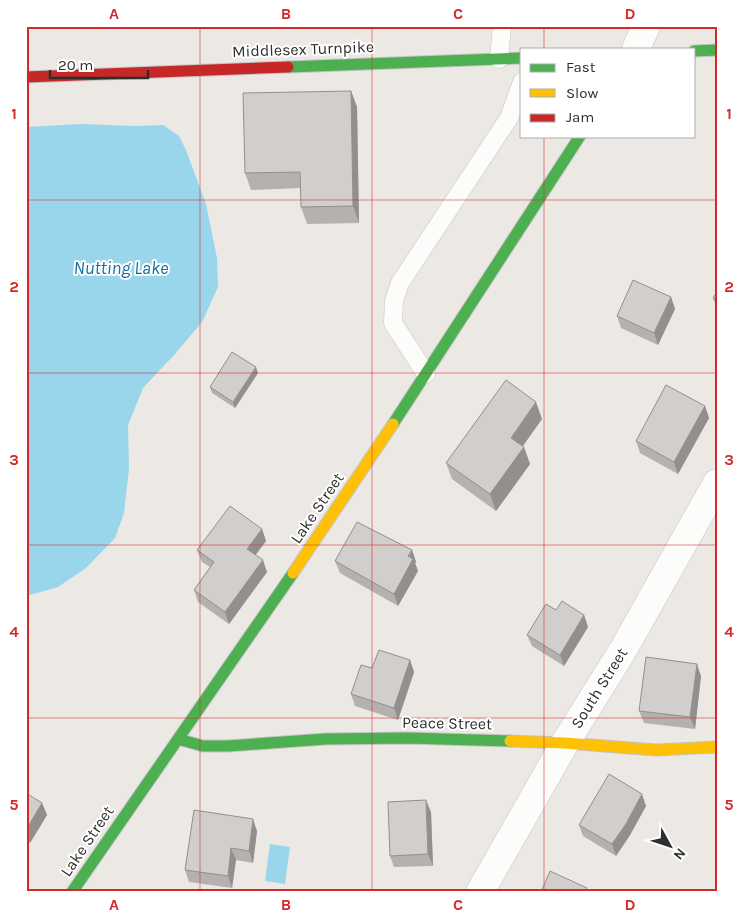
<svg xmlns="http://www.w3.org/2000/svg" width="743" height="918" viewBox="0 0 743 918" font-family="Karla,sans-serif">
  <style>
    .water { fill: #99d6ec }
    .lines { fill: none; stroke-linecap: round; stroke-linejoin: round }
    .lane-casing { stroke: #c5c4c5; stroke-width: 19 }
    .street-casing { stroke: #c5c4c5; stroke-width: 29 }
    .fast-casing { stroke: #c5c4c5; stroke-width: 13 }
    .slow-casing { stroke: #c5c4c5; stroke-width: 13 }
    .jam-casing { stroke: #c5c4c5; stroke-width: 13 }
    .lane { stroke: #fcfcfb; stroke-width: 18 }
    .street { stroke: #fcfcfb; stroke-width: 28 }
    .fast { stroke: #4caf50; stroke-width: 11 }
    .slow { stroke: #ffc107; stroke-width: 11 }
    .jam { stroke: #c62828; stroke-width: 11 }
    .wall { fill: #b4b1af }
    .shaded-wall { fill: #92908e }
    .building { fill: #d1cecb; stroke: #92908e }
    .grid { fill: none; stroke: #d62828; stroke-width: 1; stroke-opacity: 0.55 }
    .labels { text-anchor: middle; dominant-baseline: central; stroke-width: 4; stroke-linejoin: round; paint-order: stroke }
    .street-label { font-size: 16px; fill: #2e2e2e; stroke: #fff }
    .water-label { font-size: 18px; font-style: italic; fill: #0d6fa3; stroke: #fff }
    .neatline { fill: none; stroke: #d62828; stroke-width: 2 }
    .grid-label { font-size: 16px; text-anchor: middle; font-weight: bold; fill: #d62828 }
  </style>
  <rect width="100%" height="100%" fill="#ece8e4"/>
  <path class="water" d="M26 26H121L26 29Z
    M82 124 134 126 163 125 179 136 186 150 206 204 217 258 218 287 202 322 175 354 143 388 128 425 129 469 124 513 115 538 86 568 58 587 26 596V127Z
    M270 844 290 847 285 884 265 881Z"/>
  <g class="lines">
    <defs>
      <path id="lane" d="M499 59 502 26
        M426 374 393 323 394 301 400 283 509 118 522 82"/>
      <path id="street" d="M636 49 646 26
        M480 892 565 743 623 650 717 483"/>
      <path id="fast" d="M694 51 717 50
        M288 67 522 58
        M393 424 580 136
        M178 739 203 746H228L325 739 408 738 510 741
        M72 892 293 573"/>
      <path id="slow" d="M293 573 393 424
        M510 741 565 743 656 750 717 747"/>
      <path id="jam" d="M26 77 288 67"/>
    </defs>
    <use href="#lane" class="lane-casing"/>
    <use href="#street" class="street-casing"/>
    <use href="#fast" class="fast-casing"/>
    <use href="#slow" class="slow-casing"/>
    <use href="#jam" class="jam-casing"/>
    <use href="#lane" class="lane"/>
    <use href="#street" class="street"/>
    <use href="#fast" class="fast"/>
    <use href="#slow" class="slow"/>
    <use href="#jam" class="jam"/>
  </g>
  <path class="wall" d="M351 91 357 107 359 223 307 224 301 207V188L251 190 245 173Z
    M717 292V309L713 298Z
    M671 297 675 309 658 345 621 328 617 316Z
    M258 373 235 408 212 393 210 387Z
    M705 406 709 418 678 474 640 453 636 441Z
    M542 419 523 446 530 464 496 511 452 479 446 463Z
    M262 529 266 541 256 555 267 572 229 624 198 602 194 590 210 567 202 562 197 550Z
    M412 550 416 562 415 563 418 571 398 606 340 573 335 561Z
    M556 610 584 615 588 627 564 666 532 646 527 635Z
    M410 660 414 672 398 720 355 706 351 694 372 668Z
    M701 676 695 729 644 723 639 711Z
    M26 793 42 803 47 815 30 843 26 841Z
    M646 806 630 835 616 856 583 836 579 825Z
    M431 812 433 866 394 867 390 856Z
    M257 831 253 863 236 860 232 888 189 882 185 870Z"/>
  <path class="shaded-wall" d="M351 91 357 107 359 223 353 206Z
    M671 297 675 309 658 345 654 333Z
    M256 367 258 373 235 408 233 402Z
    M536 402 542 419 517 454 511 438Z
    M705 406 709 418 678 474 674 462Z
    M524 447 530 464 496 511 490 494Z
    M262 529 266 541 251 560 247 549Z
    M412 550 416 562 415 563 418 571 398 606 394 594Z
    M263 560 267 572 229 624 225 612Z
    M584 615 588 627 564 666 560 655Z
    M410 660 414 672 398 720 394 708Z
    M697 664 701 676 695 729 690 717Z
    M642 794 646 806 630 835 616 856 612 844Z
    M426 800 431 812 433 866 428 854Z
    M42 803 47 815 30 843 26 833V830Z
    M253 819 257 831 253 863 249 851Z
    M231 848 236 860 232 888 228 876Z"/>
  <path class="building" d="M351 91 353 206 301 207 300 172 245 173 243 93Z
    M633 280 671 297 654 333 617 316Z
    M717 292V301L713 298Z
    M232 352 256 367 233 402 210 387Z
    M506 380 536 402 511 438 524 447 490 494 446 463Z
    M666 385 705 406 674 462 636 441Z
    M230 506 262 529 247 549 263 560 225 612 194 590 214 562 197 550Z
    M357 522 412 550 408 556 413 559 394 594 335 561Z
    M562 601 584 615 560 655 527 635 546 604 556 610Z
    M379 650 410 660 394 708 351 694 361 665 372 668Z
    M646 657 697 664 690 717 639 711Z
    M609 774 642 794 626 824 612 844 579 825Z
    M26 793 42 803 26 830Z
    M426 800 428 854 390 856 388 802Z
    M194 810 253 819 249 851 231 848 228 876 185 870Z
    M550 871 587 888 585 892H541Z"/>
  <path class="grid" d="M200 26V892M372 26V892M544 26V49M544 136V892M26 200H717M26 373H717M26 545H717M26 718H717"/>
  <g class="labels">
    <g class="street-label">
      <text transform="translate(303 49) rotate(-2)">Middlesex Turnpike</text>
      <text transform="translate(317 508) rotate(-56)">Lake Street</text>
      <text transform="translate(599 688) rotate(-58)">South Street</text>
      <text transform="translate(447 723) rotate(1)">Peace Street</text>
      <text transform="translate(87 841) rotate(-56)">Lake Street</text>
    </g>
    <g class="water-label">
      <text x="121" y="268">Nutting Lake</text>
    </g>
  </g>
  <rect width="743" height="918" fill="none" stroke="#ffffff" stroke-width="55"/>
  <rect x="520" y="48" width="175" height="90" fill="#ffffff" stroke="#ababab"/>
  <rect x="530" y="64" width="25" height="8" fill="#4caf50" stroke="#ababab"/>
  <text x="566" y="72" font-size="15" fill="#2e2e2e">Fast</text>
  <rect x="530" y="89" width="25" height="8" fill="#ffc107" stroke="#ababab"/>
  <text x="566" y="98" font-size="15" fill="#2e2e2e">Slow</text>
  <rect x="530" y="114" width="25" height="8" fill="#c62828" stroke="#ababab"/>
  <text x="566" y="122" font-size="15" fill="#2e2e2e">Jam</text>
  <g transform="translate(670 846) rotate(130)" stroke="#ffffff" stroke-width="4" paint-order="stroke">
  <path d="M0-4L9 19L0 12L-9 19Z" fill="#2e2e2e"/>
  <text y="-8" font-size="14" font-weight="bold" text-anchor="middle" fill="#2e2e2e">N</text>
  </g>
  <path d="M50 70v8h98v-8" fill="none" stroke="#2e2e2e" stroke-width="2.5"/>
  <text x="58" y="70" font-size="15" fill="#2e2e2e" stroke="#ffffff" stroke-width="4" paint-order="stroke">20 m</text>
  <rect x="28" y="28" width="688" height="862" class="neatline"/>
  <g class="grid-label">
    <text x="114" y="19">A</text>
    <text x="286" y="19">B</text>
    <text x="458" y="19">C</text>
    <text x="630" y="19">D</text>
    <text x="14" y="119">1</text>
    <text x="729" y="119">1</text>
    <text x="14" y="292">2</text>
    <text x="729" y="292">2</text>
    <text x="14" y="465">3</text>
    <text x="729" y="465">3</text>
    <text x="14" y="637">4</text>
    <text x="729" y="637">4</text>
    <text x="14" y="810">5</text>
    <text x="729" y="810">5</text>
    <text x="114" y="910">A</text>
    <text x="286" y="910">B</text>
    <text x="458" y="910">C</text>
    <text x="630" y="910">D</text>
  </g>
</svg>
